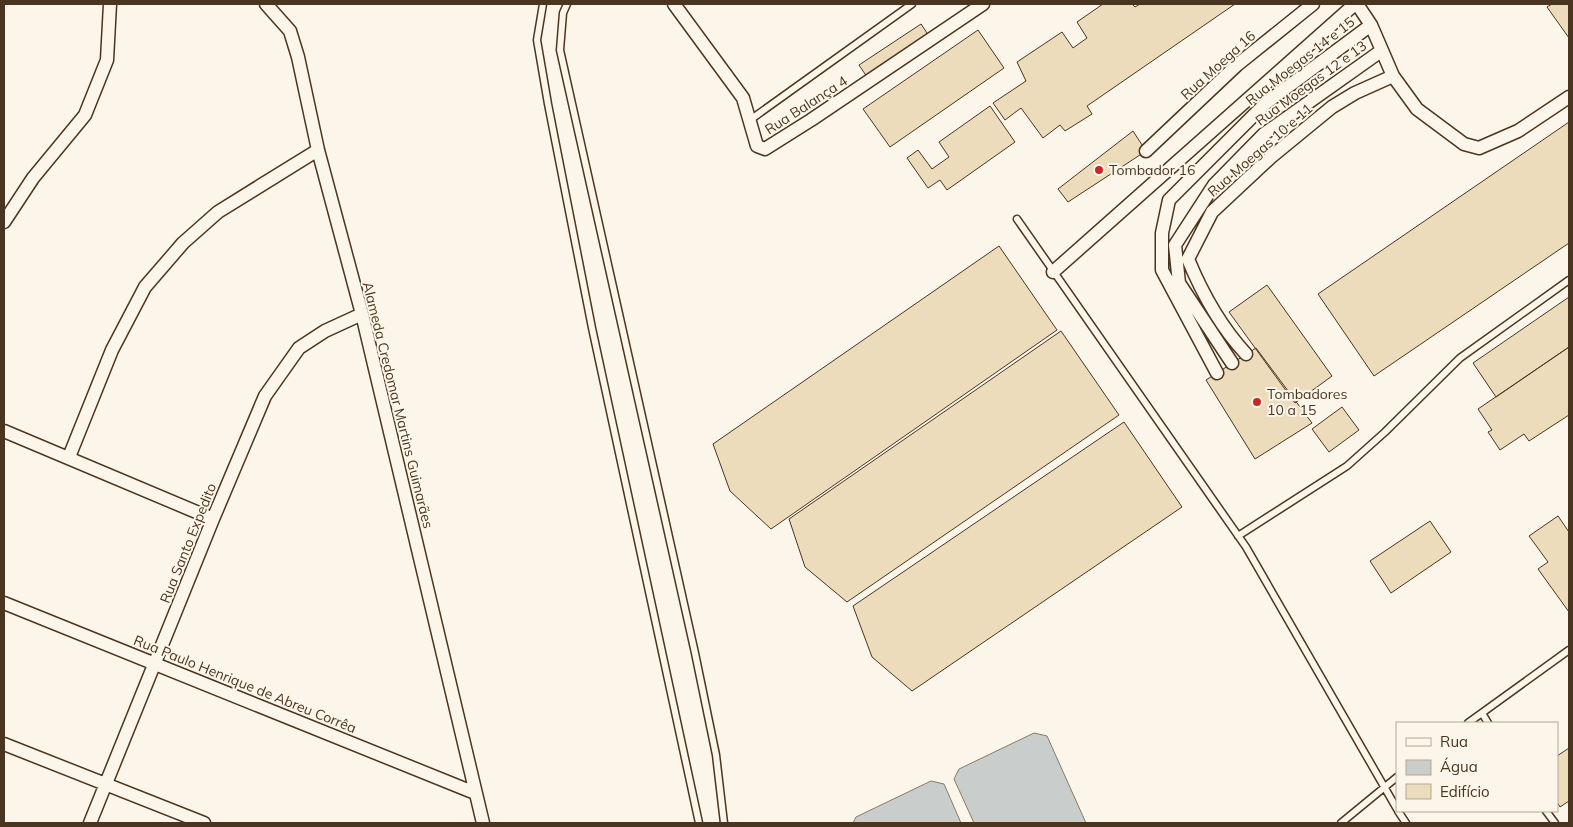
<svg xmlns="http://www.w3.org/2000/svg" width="1573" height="827" viewBox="0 0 1573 827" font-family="Mulish,sans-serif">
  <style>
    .water { fill: #c9cecd; stroke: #887966 }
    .building { fill: #ecdcbc; stroke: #4a3520 }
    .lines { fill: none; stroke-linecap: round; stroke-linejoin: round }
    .lane-casing { stroke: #4a3520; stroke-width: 9 }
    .street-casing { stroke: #4a3520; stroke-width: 15 }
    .lane { stroke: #fbf6e9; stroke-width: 6 }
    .street { stroke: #fbf6e9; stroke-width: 12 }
    .poi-dot { fill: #c62828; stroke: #fbf6e9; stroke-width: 2 }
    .labels { text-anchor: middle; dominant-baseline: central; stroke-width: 4; stroke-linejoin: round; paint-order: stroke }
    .street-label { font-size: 14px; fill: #4a3520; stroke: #fbf6e9 }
    .poi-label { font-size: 14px; fill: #4a3520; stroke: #fbf6e9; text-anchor: start }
  </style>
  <rect width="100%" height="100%" fill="#fbf6e9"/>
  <path class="water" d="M1034 733 1047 736 1086 823H974L954 779 959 769Z
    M931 781 944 784 961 823H853L856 817Z"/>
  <path class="building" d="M1103 4H1132L1135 7 1140 4H1235L1087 106 1092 114 1065 131 1060 125 1043 138 1021 108 1005 120 993 103 1026 81 1017 62 1062 32 1073 48 1087 38 1077 22Z
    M1552 4H1569V38L1547 7Z
    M921 24 929 36 867 77 859 65Z
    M978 30 1004 68 890 147 863 109Z
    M990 106 1015 142 947 190 940 180 928 188 907 158 918 150 932 169 949 157 939 142Z
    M1569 122V243L1374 376 1318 294Z
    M1133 131 1146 151 1068 202 1058 189Z
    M999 246 1057 330 771 529 730 491 713 444Z
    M1267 285 1332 376 1295 403 1229 312Z
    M1569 297V347L1496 397 1473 363Z
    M1061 331 1119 415 847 602 805 567 789 519Z
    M1569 347V415L1529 441 1524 434 1500 450 1488 432 1492 430 1478 409Z
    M1256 348 1312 423 1255 459 1206 380Z
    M1342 407 1359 430 1329 452 1312 429Z
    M1124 422 1182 507 912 691 872 657 853 606Z
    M1558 516 1569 532V612L1538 569 1548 562 1529 536Z
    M1430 521 1451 552 1391 593 1370 561Z
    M1569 748V801L1560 807 1557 802V756Z"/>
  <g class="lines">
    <defs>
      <path id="lane" d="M543 4 537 40 548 104 592 328 699 823
        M567 4 563 13 560 50 695 653 716 755 724 823
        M750 120 912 4
        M1017 219 1246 547 1397 809
        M1238 536 1347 466 1385 432 1460 358 1569 280
        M1482 713 1488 723
        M1468 723 1569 650
        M1398 811 1406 823
        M1546 811 1555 823
        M1341 823 1397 777"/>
      <path id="street" d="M266 4 290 31 298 57 318 150 362 314 483 823
        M674 4 743 98 757 146 765 149 811 120 983 4
        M1357 4 1371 25 1393 76 1417 109 1464 144 1479 148 1518 131 1569 97
        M1146 151 1237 65 1313 4
        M4 222 33 178 85 115 107 60 110 4
        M1053 272 1355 4
        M1246 354C1221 327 1202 293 1188 259L1212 212 1271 157 1332 107 1355 93 1393 76
        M1232 363 1179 283 1175 245 1214 185 1264 134 1381 51
        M1217 373 1162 270V233L1169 200 1266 103 1371 25
        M4 431 213 519
        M69 457 112 350 145 287 183 243 218 212 318 150
        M4 603 475 793
        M4 744 204 823
        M90 823 213 519 265 396 299 348 325 331 362 314"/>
    </defs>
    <use href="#lane" class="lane-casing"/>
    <use href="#street" class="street-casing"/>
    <use href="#lane" class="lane"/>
    <use href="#street" class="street"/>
  </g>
  <g class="poi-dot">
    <circle cx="1099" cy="170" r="5"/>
    <circle cx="1257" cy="402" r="5"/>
  </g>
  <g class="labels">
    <g class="street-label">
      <text transform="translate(1300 61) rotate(-38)">Rua Moegas 14 e 15</text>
      <text transform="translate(1218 65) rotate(-42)">Rua Moega 16</text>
      <text transform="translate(1311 83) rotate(-36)">Rua Moegas 12 e 13</text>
      <text transform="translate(806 105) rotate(-33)">Rua Balança 4</text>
      <text transform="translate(1260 150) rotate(-41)">Rua Moegas 10 e 11</text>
      <text transform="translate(398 405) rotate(76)">Alameda Credomar Martins Guimarães</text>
      <text transform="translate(188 543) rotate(-68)">Rua Santo Expedito</text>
      <text transform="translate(245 684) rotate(22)">Rua Paulo Henrique de Abreu Corrêa</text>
    </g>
    <g class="poi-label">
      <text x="1109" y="170">Tombador 16</text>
      <text x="1267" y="394">Tombadores<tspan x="1267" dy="16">10 a 15</tspan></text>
    </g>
  </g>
  <rect width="1573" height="827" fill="none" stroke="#4a3520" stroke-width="10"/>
  <rect x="1396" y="722" width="162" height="90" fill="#fbf6e9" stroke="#b4a999"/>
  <rect x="1406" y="738" width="25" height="8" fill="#fbf6e9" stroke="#b4a999"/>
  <text x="1440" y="747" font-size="15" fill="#4a3520">Rua</text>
  <rect x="1406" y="760" width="25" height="15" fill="#c9cecd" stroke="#b4a999"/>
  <text x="1440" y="772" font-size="15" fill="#4a3520">Água</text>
  <rect x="1406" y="784" width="25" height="15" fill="#ecdcbc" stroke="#b4a999"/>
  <text x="1440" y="797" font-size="15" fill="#4a3520">Edifício</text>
</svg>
